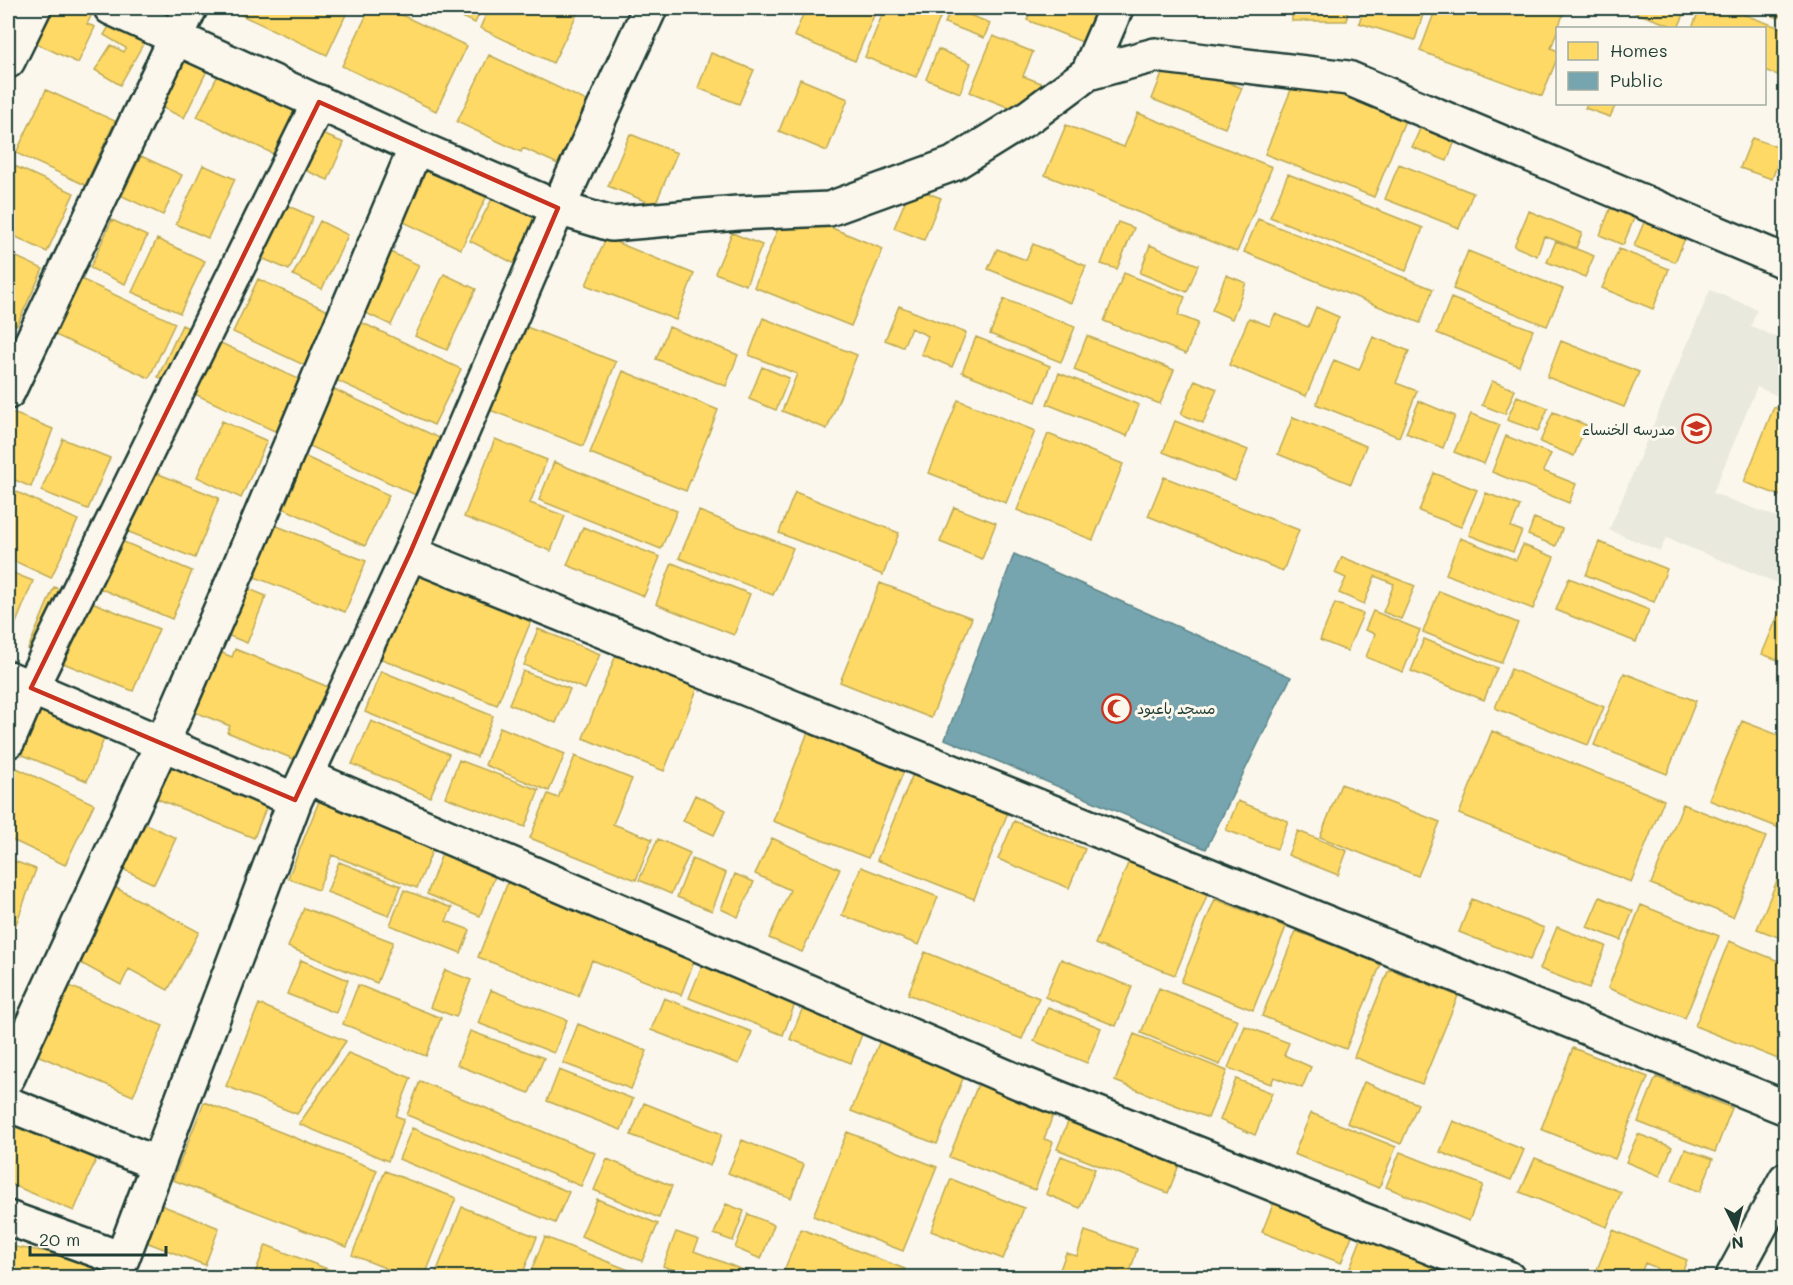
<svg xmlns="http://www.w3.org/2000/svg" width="1793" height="1285" viewBox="0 0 1793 1285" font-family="Mali,'Playpen Sans Arabic',sans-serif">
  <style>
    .built { fill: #eae9de }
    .homes { fill: #ffd966; stroke: #bcaa57; stroke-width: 1.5 }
    .public { fill: #76a5af; stroke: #5c868a; stroke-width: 1.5 }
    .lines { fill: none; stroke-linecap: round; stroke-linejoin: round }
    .minor-casing { stroke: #1f3d34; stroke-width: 38 }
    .minor { stroke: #fbf7ec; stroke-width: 33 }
    .marked { fill: none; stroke: #c8321e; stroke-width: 4.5; stroke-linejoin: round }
    .labels { text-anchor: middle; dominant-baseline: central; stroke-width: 6; stroke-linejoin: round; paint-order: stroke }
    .poi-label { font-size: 15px; fill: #1f3d34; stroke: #fbf7ec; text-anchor: end }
  </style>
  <rect width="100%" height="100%" fill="#fbf7ec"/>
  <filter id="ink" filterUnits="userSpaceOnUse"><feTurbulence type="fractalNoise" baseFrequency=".0167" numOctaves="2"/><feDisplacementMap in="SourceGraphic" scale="12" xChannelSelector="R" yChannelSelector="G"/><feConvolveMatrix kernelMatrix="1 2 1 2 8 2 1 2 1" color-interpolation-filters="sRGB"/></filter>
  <g filter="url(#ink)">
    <path class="built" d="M1710 290 1757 309 1751 326 1785 341V399L1757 387 1713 493 1785 520V586L1666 538 1660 551 1609 530Z"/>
    <path class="homes" d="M8 8H95L87 24 95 27 78 63 8 30Z
      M226 8H349L327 55Z
      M370 8H387L467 46 436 111 342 66Z
      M442 8H482L475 23Z
      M489 8H580L553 63 480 28Z
      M806 8H877L855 61 794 36Z
      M885 8H913L940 18 916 77 865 57Z
      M951 8 990 23 984 38 945 23Z
      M1032 8H1105L1090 45 1027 20Z
      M1292 8H1347V21H1292Z
      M1364 8H1425L1415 40 1359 23Z
      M1436 8 1565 9 1551 48 1558 51V56L1542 96 1420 51Z
      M1622 8H1687L1678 28Z
      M1700 8H1726L1786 30V78L1764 70V28H1692Z
      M1750 8H1783L1779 18Z
      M118 11 151 30 120 85 95 70 111 45 124 52 126 48 104 35Z
      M993 36 1033 52 1023 76 1051 87 1038 119 970 92Z
      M179 42 213 58 184 118 150 102Z
      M938 49 971 63 960 93 926 79Z
      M711 53 754 70 739 104 698 88Z
      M489 55 589 102 558 164 523 148 521 152 457 122Z
      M1168 59 1242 88 1225 128 1152 99Z
      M225 61 308 101 280 157 197 117Z
      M1299 70 1408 113 1374 197 1265 154Z
      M800 79 848 99 827 151 779 131Z
      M46 90 115 121 85 185 16 153Z
      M1587 104H1616L1610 117 1585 108Z
      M1138 113 1272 167 1237 252 1045 175 1066 125 1124 147Z
      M1427 113 1461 126 1447 161 1412 147Z
      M303 126 344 143 328 180 288 163Z
      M630 134 677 153 655 205 608 186Z
      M1752 138 1783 149 1772 179 1740 168Z
      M432 142 498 173 461 249 395 218Z
      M141 156 182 175 163 215 122 196Z
      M8 163 74 193 47 252 8 233Z
      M1399 164 1473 193 1459 228 1385 199Z
      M203 165 235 179 208 238 176 224Z
      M1288 174 1423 228 1406 271 1270 217Z
      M502 180 552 206 521 267 470 241Z
      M911 187 941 198 924 240 894 228Z
      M1616 194 1640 204 1623 245 1600 235Z
      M273 199 313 217 289 270 248 252Z
      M786 209 883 249 851 326 754 287Z
      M1529 211 1582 233 1576 248 1544 236 1537 256 1514 246Z
      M1258 219 1433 289 1420 323 1244 252Z
      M112 220 147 236 125 284 90 268Z
      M1645 220 1686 236 1675 262 1634 246Z
      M320 221 348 235 322 289 293 275Z
      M1118 222 1134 228 1117 269 1101 264Z
      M732 233 762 245 746 285 715 273Z
      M606 238 694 274 676 320 586 285Z
      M157 239 205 261 180 313 132 292Z
      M1556 241 1594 256 1585 277 1547 262Z
      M1033 244 1086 266 1071 303 988 269 997 249 1026 260Z
      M1150 245 1198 265 1187 292 1140 273Z
      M379 247 419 265 391 325 351 306Z
      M1619 249 1669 269 1653 309 1602 288Z
      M1468 251 1563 289 1547 326 1453 289Z
      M8 253 43 269 17 325 8 321Z
      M66 272 175 323 149 378 40 328Z
      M1124 273 1185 297 1178 315 1198 323 1186 354 1104 321Z
      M444 274 476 289 447 350 415 336Z
      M1226 275 1246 283 1232 319 1212 310Z
      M258 279 331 312 306 366 233 332Z
      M1451 298 1533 330 1519 366 1437 333Z
      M1004 299 1075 327 1061 362 990 334Z
      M899 306 966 333 952 367 921 354 928 336 911 328 903 347 885 340Z
      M1316 307 1339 317 1306 396 1229 365 1249 318 1270 326 1275 314 1308 327Z
      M763 318 857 355 827 429 782 411 797 374 749 355Z
      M354 319 461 369 434 425 327 376Z
      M182 325 305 382 281 434 158 377Z
      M524 326 616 362 583 446 490 410Z
      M669 327 738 355 726 386 656 359Z
      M1087 336 1174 370 1160 404 1074 370Z
      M976 337 1050 366 1036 402 962 372Z
      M1373 337 1409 351 1396 383 1417 391 1399 437 1316 404 1334 360 1359 370Z
      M1561 341 1639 372 1624 407 1547 377Z
      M762 367 789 378 776 410 749 399Z
      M623 371 718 410 686 491 590 453Z
      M1059 373 1139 405 1127 436 1047 404Z
      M1195 380 1217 389 1203 423 1181 414Z
      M1492 381 1515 390 1505 414 1482 405Z
      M327 386 459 447 433 503 301 442Z
      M1517 396 1548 408 1538 431 1507 420Z
      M958 400 1035 431 1006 503 929 473Z
      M1419 401 1455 416 1443 448 1406 433Z
      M1774 407 1786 412V498L1744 482Z
      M8 411 53 429 31 487 8 477Z
      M1553 412 1586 425 1574 456 1540 442Z
      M1471 414 1500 425 1484 464 1454 452Z
      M1293 417 1366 446 1351 484 1278 454Z
      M222 421 267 441 241 498 197 477Z
      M1175 421 1248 450 1235 481 1163 452Z
      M1048 434 1123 464 1093 540 1017 510Z
      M1506 436 1551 454 1543 471 1576 484 1569 503 1492 472Z
      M63 439 110 458 88 509 41 491Z
      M495 439 547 460 530 503 565 516 551 551 464 517Z
      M297 453 389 495 365 546 274 504Z
      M126 461 219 498 195 558 101 521Z
      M554 462 677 511 661 549 539 500Z
      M1434 473 1477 490 1461 527 1419 511Z
      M1164 477 1299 530 1283 571 1148 516Z
      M8 488 78 520 51 578 8 558Z
      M795 492 899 533 883 575 779 533Z
      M1486 493 1520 506 1511 527 1522 531 1513 552 1469 535Z
      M954 507 996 523 982 559 940 542Z
      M699 511 793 548 773 595 679 558Z
      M254 517 366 561 345 612 234 569Z
      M1534 518 1562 529 1556 546 1528 535Z
      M583 527 660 557 644 596 567 565Z
      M105 534 192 571 172 619 85 582Z
      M1460 538 1516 560 1523 545 1554 557 1533 609 1446 574Z
      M1599 542 1667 569 1654 602 1586 575Z
      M1342 557 1415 586 1401 619 1383 612 1394 584 1375 576 1364 604 1339 593 1346 578 1335 573Z
      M672 563 750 594 734 635 656 604Z
      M413 569 533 616 497 705 377 657Z
      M8 571 33 581 10 638 8 637Z
      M1569 578 1649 610 1636 642 1556 610Z
      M227 580 266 596 247 643 217 631Z
      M880 583 972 618 931 718 840 682Z
      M54 587 159 629 133 691 28 649Z
      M1439 591 1518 623 1501 663 1423 632Z
      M1335 603 1363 614 1347 651 1320 640Z
      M1781 608 1786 610V663L1762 654Z
      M1373 611 1420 630 1403 672 1366 657 1375 634 1365 630Z
      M538 629 600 654 585 689 524 665Z
      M1424 639 1497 668 1484 700 1411 671Z
      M195 642 232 657 235 649 343 693 306 764 227 732 230 726 170 702Z
      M616 655 698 687 664 771 583 738Z
      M1511 669 1604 707 1588 745 1495 708Z
      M381 671 493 716 477 757 365 712Z
      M523 671 570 689 556 723 509 704Z
      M1624 673 1696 701 1667 774 1594 745Z
      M8 690 114 714 87 781 8 749Z
      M371 721 449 754 430 797 352 764Z
      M1742 721 1786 738V820L1782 829 1709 800Z
      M500 727 565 754 549 791 485 765Z
      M810 727 906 766 868 858 773 821Z
      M1492 731 1664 800 1631 882 1459 814Z
      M160 736 276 783 254 838 138 791Z
      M575 756 632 779 613 824 652 839 636 880 530 838 548 794 558 798Z
      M459 760 539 790 525 827 445 797Z
      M8 764 94 804 65 865 8 838Z
      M913 774 1008 812 974 899 877 860Z
      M1341 784 1440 822 1418 876 1320 837Z
      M695 795 726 810 714 835 683 821Z
      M320 799 435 844 417 888 332 855 318 890 288 878Z
      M1238 801 1288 821 1277 849 1226 830Z
      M1683 804 1766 837 1733 917 1651 884Z
      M116 810 176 838 154 884 95 856Z
      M1014 821 1085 849 1069 888 998 859Z
      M1298 831 1347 851 1338 875 1288 855Z
      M772 838 840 869 802 952 769 938 790 890 755 874Z
      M658 839 690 853 671 894 639 880Z
      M443 851 497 871 480 916 427 894Z
      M8 859 36 869 15 927 8 924Z
      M692 859 726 873 712 911 677 897Z
      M1786 859V940L1757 929Z
      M1129 861 1208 893 1175 975 1095 944Z
      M339 862 401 886 389 916 327 892Z
      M861 867 938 897 919 945 842 915Z
      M735 874 754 882 738 917 721 909Z
      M510 877 698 951 681 995 592 960 578 996 478 957Z
      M105 882 199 932 168 990 129 969 121 985 66 955Z
      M404 890 452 908 446 921 470 930 461 953 390 925Z
      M1600 897 1633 911 1621 940 1587 927Z
      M1215 899 1286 927 1253 1010 1181 982Z
      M1472 899 1544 928 1530 960 1459 932Z
      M1641 905 1719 936 1685 1018 1608 988Z
      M304 908 393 942 377 983 288 947Z
      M1557 927 1606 946 1589 988 1540 969Z
      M1296 931 1381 964 1346 1049 1262 1016Z
      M1729 941 1786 964V1041L1778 1059 1695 1026Z
      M709 949 802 985 783 1035 689 998Z
      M925 952 1039 998 1022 1039 908 994Z
      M1061 959 1132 987 1116 1026 1045 997Z
      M301 960 348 980 336 1013 287 994Z
      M1389 969 1458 996 1422 1084 1354 1057Z
      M445 970 471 980 456 1017 430 1007Z
      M39 973 163 1026 133 1096 9 1043Z
      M358 985 441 1018 426 1056 343 1024Z
      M1159 988 1238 1020 1220 1065 1141 1033Z
      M491 990 567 1020 554 1053 478 1023Z
      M664 998 752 1032 739 1064 651 1030Z
      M259 1004 346 1041 297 1114 226 1086Z
      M804 1005 864 1029 851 1063 790 1039Z
      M1048 1007 1101 1028 1087 1063 1034 1041Z
      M578 1024 647 1051 631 1089 563 1063Z
      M1245 1026 1289 1043 1284 1055 1311 1067 1302 1088 1274 1077 1271 1084 1228 1068Z
      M470 1031 544 1058 529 1093 457 1065Z
      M883 1033 968 1066 937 1144 851 1111Z
      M1134 1034 1227 1071 1208 1118 1115 1081Z
      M1573 1048 1648 1077 1615 1159 1541 1129Z
      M348 1053 411 1078 396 1116 404 1119 388 1161 299 1124Z
      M559 1070 633 1099 621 1130 547 1101Z
      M981 1077 1056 1107 1044 1139 1053 1142 1035 1190 949 1157Z
      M1656 1077 1732 1108 1715 1152 1638 1122Z
      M1236 1079 1272 1093 1255 1135 1220 1120Z
      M420 1081 595 1153 581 1186 407 1115Z
      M1364 1082 1418 1104 1401 1144 1347 1123Z
      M8 1100 104 1141 74 1211 8 1183Z
      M204 1102 377 1170 347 1247 173 1180Z
      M644 1103 722 1134 710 1166 631 1135Z
      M1074 1107 1185 1150 1168 1193 1057 1149Z
      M1311 1113 1396 1147 1379 1188 1294 1154Z
      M1453 1121 1524 1150 1511 1180 1440 1152Z
      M412 1128 569 1192 555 1223 399 1159Z
      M847 1132 937 1167 903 1251 813 1216Z
      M1638 1134 1672 1147 1660 1176 1626 1162Z
      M742 1140 804 1165 791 1198 728 1173Z
      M1685 1149 1713 1159 1700 1192 1672 1180Z
      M1400 1152 1483 1185 1469 1221 1386 1187Z
      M1061 1156 1095 1169 1080 1208 1046 1194Z
      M1535 1158 1621 1192 1607 1227 1520 1192Z
      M607 1159 672 1186 659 1218 594 1190Z
      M385 1171 456 1198 424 1278H411L352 1255Z
      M951 1179 1024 1208 1003 1259 931 1231Z
      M1280 1187 1359 1218 1341 1263 1262 1232Z
      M143 1198 219 1228 205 1265 128 1235Z
      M597 1199 658 1224 642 1261 581 1236Z
      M726 1204 744 1211 733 1241 714 1234Z
      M462 1207 537 1237 521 1278H434Z
      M748 1214 774 1225 761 1259 735 1248Z
      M1366 1226 1459 1262 1453 1278H1346Z
      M801 1229 905 1269 901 1278H781Z
      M1613 1230 1687 1260 1680 1278H1653L1657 1268 1645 1263 1639 1278H1610L1596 1272Z
      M1085 1231 1137 1249 1129 1276 1109 1269 1106 1278H1057L1066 1253 1077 1256Z
      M676 1232 699 1240 694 1251 748 1272 746 1278H693L663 1266Z
      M545 1237 649 1278H528Z
      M266 1245 335 1272 333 1278H253Z
      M8 1246 108 1261 106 1278H8Z"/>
    <path class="public" d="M1014 554 1291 677 1206 849 945 739Z"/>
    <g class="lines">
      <defs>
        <path id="minor" d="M111 8 416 147 558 208 611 224 738 213 829 209 953 164 1030 116 1088 73 1155 55 1348 78 1786 262
          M8 61 34 8
          M1088 73 1116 8
          M8 392 190 8
          M410 553 1786 1108
          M8 678 295 800
          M8 741 31 688 319 102
          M306 776 1021 1083 1508 1278
          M8 1077 162 744 237 572 416 147
          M8 1104 158 1164
          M8 1218 122 1259 295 800 410 553 558 208 650 8
          M1732 1278 1786 1179"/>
      </defs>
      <use href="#minor" class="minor-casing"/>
      <use href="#minor" class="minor"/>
    </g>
  </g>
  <path class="marked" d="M319 102 558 208 410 553 295 800 31 688Z"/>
  <defs>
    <symbol id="school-ring" viewBox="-11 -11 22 22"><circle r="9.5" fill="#fbf7ec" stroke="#c8321e" stroke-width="1.5"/><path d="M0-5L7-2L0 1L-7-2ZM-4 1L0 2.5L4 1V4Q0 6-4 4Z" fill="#c8321e"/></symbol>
    <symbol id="mosque-ring" viewBox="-11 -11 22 22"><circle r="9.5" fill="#fbf7ec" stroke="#c8321e" stroke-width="1.5"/><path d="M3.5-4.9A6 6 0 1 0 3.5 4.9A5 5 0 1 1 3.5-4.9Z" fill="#c8321e"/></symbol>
  </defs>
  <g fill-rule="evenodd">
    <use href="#school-ring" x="1680" y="412" width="33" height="33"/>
    <use href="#mosque-ring" x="1100" y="692" width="33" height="33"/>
  </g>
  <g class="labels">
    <g class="poi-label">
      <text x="1675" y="429">مدرسه الخنساء</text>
      <text x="1137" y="708" text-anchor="start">مسجد باعبود</text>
    </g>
  </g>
  <rect width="1793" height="1285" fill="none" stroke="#fbf7ec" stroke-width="30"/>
  <rect x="15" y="15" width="1763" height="1255" fill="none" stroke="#1f3d34" stroke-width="2" filter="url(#ink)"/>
  <rect x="1556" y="27" width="210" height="78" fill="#fbf7ec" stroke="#a3ada2" stroke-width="1.5"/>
  <rect x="1568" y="42" width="30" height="18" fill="#ffd966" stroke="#a3ada2" stroke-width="1.5"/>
  <text x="1610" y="57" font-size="18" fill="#1f3d34">Homes</text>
  <rect x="1568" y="72" width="30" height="18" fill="#76a5af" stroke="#a3ada2" stroke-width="1.5"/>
  <text x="1610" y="87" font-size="18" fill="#1f3d34">Public</text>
  <g transform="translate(1736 1228) rotate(174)" stroke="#fbf7ec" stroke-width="4.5" paint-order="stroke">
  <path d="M0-4.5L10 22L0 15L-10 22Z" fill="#1f3d34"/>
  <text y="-9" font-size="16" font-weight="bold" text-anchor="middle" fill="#1f3d34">N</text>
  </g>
  <path d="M30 1246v9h136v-9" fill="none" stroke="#1f3d34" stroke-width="3"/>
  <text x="39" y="1246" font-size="18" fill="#1f3d34" stroke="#fbf7ec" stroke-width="4.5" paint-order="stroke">20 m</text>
</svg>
